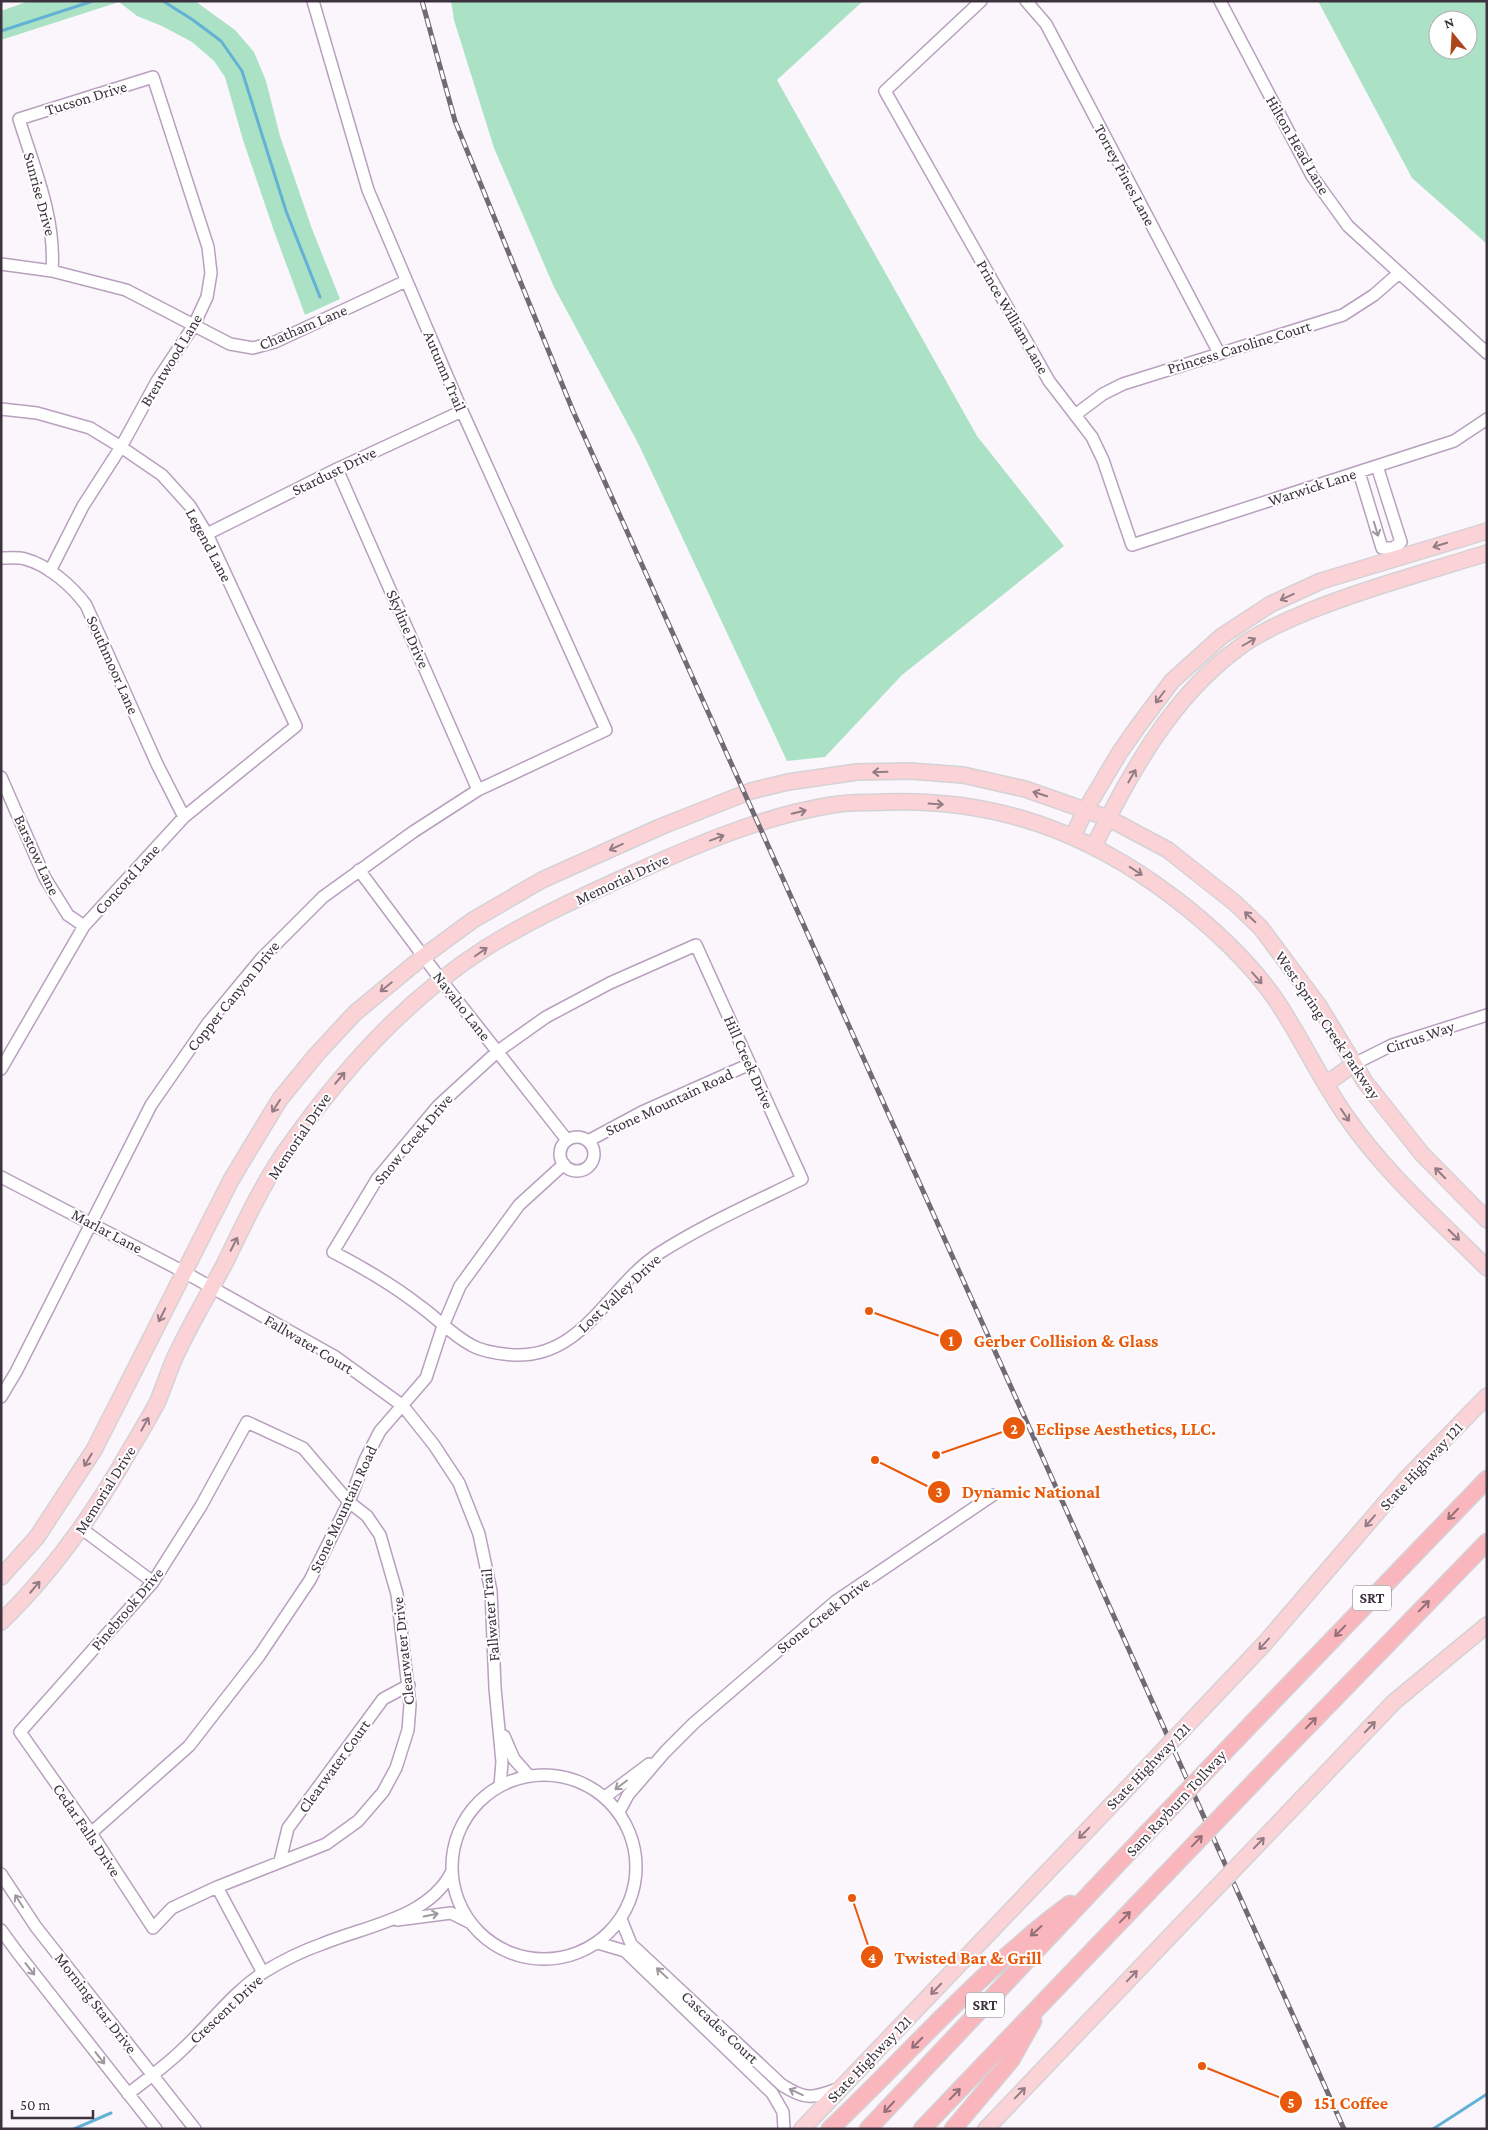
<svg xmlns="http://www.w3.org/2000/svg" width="1488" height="2130" viewBox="0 0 1488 2130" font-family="'Crimson Pro',serif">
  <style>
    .green { fill: #abe2c6; fill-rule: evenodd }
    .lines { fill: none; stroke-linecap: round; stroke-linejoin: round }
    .stream { stroke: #63b2d6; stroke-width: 3 }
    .minor-casing { stroke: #b8a0be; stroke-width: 14 }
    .major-casing { stroke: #d4d2d5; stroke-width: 18 }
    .highway-casing { stroke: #d4d2d5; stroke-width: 19 }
    .minor { stroke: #fff; stroke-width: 11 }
    .major { stroke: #fbd3d7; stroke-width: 15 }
    .highway { stroke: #f9b6bc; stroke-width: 16 }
    .rail-casing { stroke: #716973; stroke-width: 5 }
    .rail { stroke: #fff; stroke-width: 3; stroke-dasharray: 9; stroke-linecap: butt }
    .major-bridge-casing { stroke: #d4d2d5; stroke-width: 18; stroke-linecap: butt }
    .highway-bridge-casing { stroke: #d4d2d5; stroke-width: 19; stroke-linecap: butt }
    .major-bridge { stroke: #fbd3d7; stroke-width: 15 }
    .highway-bridge { stroke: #f9b6bc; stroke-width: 16 }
    .oneway { stroke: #9e999f }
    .oneway2 { stroke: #927b83 }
    .oneway3 { stroke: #926e77 }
    .labels { text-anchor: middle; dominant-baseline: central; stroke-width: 4; stroke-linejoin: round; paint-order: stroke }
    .shield { fill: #fff; stroke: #777079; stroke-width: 1 }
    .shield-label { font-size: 15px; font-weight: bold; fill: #3d333f }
    .street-label { font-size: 16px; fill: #3d333f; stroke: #fff }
    .leader { fill: none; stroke: #e8590c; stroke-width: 2 }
    .callout-dot { fill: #e8590c; stroke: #fff; stroke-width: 2 }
    .mark-label { font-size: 15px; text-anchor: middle; font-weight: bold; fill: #fff }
    .callout-label { font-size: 18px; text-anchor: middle; font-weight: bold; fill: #e8590c; stroke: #fff; stroke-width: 4; stroke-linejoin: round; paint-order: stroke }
  </style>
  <rect width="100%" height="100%" fill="#fbf6fc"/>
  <path class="green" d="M29 1H195L235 30 254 52 266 81 280 136 312 229 340 299 305 315 274 231 243 140 225 77 214 61 192 42 162 26 137 16 119 2 1 40V11Z
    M451 1H863L777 80 977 436 1064 546 902 675 825 757 787 761 639 445 554 287 494 148 454 20Z
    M1318 1H1487V244L1412 178ZM1438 20H1468V50H1438Z"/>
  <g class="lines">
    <path class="stream" d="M163 1 193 20 221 41 242 71 286 211 320 297
      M1 31 93 1
      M74 2129 111 2113
      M1433 2129 1487 2094"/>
    <defs>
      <path id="minor" d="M981 1 885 91 1049 381 1092 437 1103 460 1132 545 1454 441 1487 419
        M1026 1 1046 24 1219 353
        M1220 1 1312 176 1348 226 1487 353
        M1 264 52 271 126 290 230 344 253 348 275 342 406 281
        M1 409 37 413 90 428 121 447 162 475 190 506 207 534 296 726 184 817 84 926 1 1069
        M1075 415 1103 394 1123 384 1343 315 1374 295 1399 273
        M337 469 478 790
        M1359 472 1382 548H1393L1401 542 1377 466
        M207 534 337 469 462 411
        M1 558C8 558 18 557 25 559 48 565 72 586 86 605L157 764 184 817
        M50 571 83 506 121 447 157 381 194 325 207 297 211 273 208 247 153 77 19 119C34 168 56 218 52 271
        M1 777 45 878 68 915 84 926
        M359 870 441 980 567 1140
        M696 945 802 1179C753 1203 703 1225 658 1254 608 1287 583 1358 514 1355 500 1354 483 1352 471 1345 452 1335 437 1318 420 1306 393 1285 364 1268 333 1252L377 1179 438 1106 498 1051 546 1017 610 983Z
        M1354 1064 1392 1045 1487 1015
        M560 1154a17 17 0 1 1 34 0a17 17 0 1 1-34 0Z
        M588 1141 642 1112 750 1064
        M1 1177 184 1272 334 1356 403 1406 434 1445 459 1483 479 1534 491 1591 495 1688 502 1762 500 1786
        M1 1397 16 1372 151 1105 208 1023 261 959 323 897 413 832 478 790 606 730 462 411 368 190 313 1
        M247 1422 303 1448 349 1502 367 1516 380 1535 397 1594 410 1705 408 1730 396 1768 383 1792 358 1821 326 1844 217 1887 172 1908 153 1928 91 1833 20 1732 153 1582 201 1506Z
        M82 1529 153 1582
        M504 1736 514 1759 529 1776
        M452 1867a92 92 0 1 1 184 0a92 92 0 1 1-184 0Z
        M605 1797 649 1764
        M619 1812 628 1795 665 1752 694 1723 836 1601 993 1495
        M91 1833 189 1746 259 1656 310 1580 349 1502 365 1460 380 1431 426 1378 443 1326 460 1286 519 1205 564 1164
        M280 1861 288 1828 383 1699 409 1685
        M1 1874 36 1927 195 2129
        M217 1887 263 1973
        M621 1919 631 1944 782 2085C807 2101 813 2098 840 2088
        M397 1920 451 1913 469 1922
        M1 1930 17 1952 156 2129
        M598 1943 625 1951 772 2093 783 2112 784 2129
        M128 2094C147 2079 167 2065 184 2048 211 2023 232 1993 264 1972 282 1961 302 1951 322 1944 365 1926 428 1918 451 1873"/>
      <path id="major" d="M1073 836 1086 809 1120 752 1139 725 1172 681 1222 636 1271 604 1321 581 1487 531
        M1094 846C1130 773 1171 698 1237 649 1258 633 1283 622 1307 612 1366 588 1427 572 1487 553
        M1326 1084 1354 1064
        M1 1577 37 1537 94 1450 231 1180 280 1099 316 1055 355 1013 424 956 473 920 542 880 660 827 751 791 788 782 857 772 910 771 963 775 1025 789 1108 818 1168 850 1235 903 1261 928 1319 1006 1365 1082 1422 1154 1487 1220
        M1 1622C54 1571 95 1512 131 1448 140 1433 149 1418 157 1403 164 1387 169 1370 176 1355 191 1323 209 1293 225 1263 243 1226 261 1187 284 1153 340 1073 404 1000 487 947 534 918 585 895 636 872 698 844 763 816 832 805 848 802 866 803 884 802 994 798 1086 831 1173 897 1209 924 1251 963 1276 1000 1301 1037 1320 1079 1346 1116 1385 1173 1438 1219 1487 1268
        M1229 1681 1265 1643 1405 1480 1487 1396
        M1288 1813 1394 1702 1487 1625
        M802 2129 1118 1798
        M986 2129 1177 1929"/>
      <path id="highway" d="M1257 1718 1487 1479
        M1277 1758 1487 1542
        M830 2129C909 2054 982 1969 1070 1904
        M868 2129 1146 1834
        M922 2129 1164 1876
        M953 2129 1011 2060 1033 2021"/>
    </defs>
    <use href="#minor" class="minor-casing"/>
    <use href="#major" class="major-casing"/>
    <use href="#highway" class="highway-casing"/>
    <use href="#minor" class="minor"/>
    <use href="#major" class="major"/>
    <use href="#highway" class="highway"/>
    <defs>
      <path id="rail" d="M422 1 455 121 573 411 1344 2129"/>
    </defs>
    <use href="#rail" class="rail-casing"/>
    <use href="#rail" class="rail"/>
    <defs>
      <path id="major-bridge" d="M1118 1798 1229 1681
        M1177 1929 1288 1813"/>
      <path id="highway-bridge" d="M1146 1834 1257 1718
        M1164 1876 1277 1758"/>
    </defs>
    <use href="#major-bridge" class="major-bridge-casing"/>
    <use href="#highway-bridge" class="highway-bridge-casing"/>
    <use href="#major-bridge" class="major-bridge"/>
    <use href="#highway-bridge" class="highway-bridge"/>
  </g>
  <defs><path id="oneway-shaft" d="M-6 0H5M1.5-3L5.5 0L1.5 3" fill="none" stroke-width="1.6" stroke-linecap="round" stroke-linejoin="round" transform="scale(1.25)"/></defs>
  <g class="oneway">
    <use href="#oneway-shaft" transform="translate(1376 529) rotate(73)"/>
    <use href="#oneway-shaft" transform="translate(621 1785) rotate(143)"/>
    <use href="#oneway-shaft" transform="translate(19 1901) rotate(-123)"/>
    <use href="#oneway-shaft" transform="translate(431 1915) rotate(-12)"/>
    <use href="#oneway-shaft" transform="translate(30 1969) rotate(52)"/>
    <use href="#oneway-shaft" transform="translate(662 1973) rotate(-137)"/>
    <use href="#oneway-shaft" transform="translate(100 2058) rotate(52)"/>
    <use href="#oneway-shaft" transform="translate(796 2092) rotate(-156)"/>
  </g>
  <g class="oneway2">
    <use href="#oneway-shaft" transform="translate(1440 545) rotate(163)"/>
    <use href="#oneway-shaft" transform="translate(1287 597) rotate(155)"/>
    <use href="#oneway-shaft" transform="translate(1249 642) rotate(-30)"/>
    <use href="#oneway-shaft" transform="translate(1160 697) rotate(127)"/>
    <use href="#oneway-shaft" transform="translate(880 772) rotate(178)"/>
    <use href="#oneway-shaft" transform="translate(1132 776) rotate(-60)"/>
    <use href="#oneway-shaft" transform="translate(1040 794) rotate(-162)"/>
    <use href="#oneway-shaft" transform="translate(936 804) rotate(4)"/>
    <use href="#oneway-shaft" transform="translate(799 812) rotate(-13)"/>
    <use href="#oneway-shaft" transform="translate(717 838) rotate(-21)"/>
    <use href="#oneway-shaft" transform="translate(616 847) rotate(155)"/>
    <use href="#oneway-shaft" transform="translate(1136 871) rotate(33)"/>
    <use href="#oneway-shaft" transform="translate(1250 917) rotate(-136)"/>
    <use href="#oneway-shaft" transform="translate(481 952) rotate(-35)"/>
    <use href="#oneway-shaft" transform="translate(1257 978) rotate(49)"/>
    <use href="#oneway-shaft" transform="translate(386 987) rotate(141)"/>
    <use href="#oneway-shaft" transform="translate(340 1078) rotate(-50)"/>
    <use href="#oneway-shaft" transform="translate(276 1106) rotate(123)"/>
    <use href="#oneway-shaft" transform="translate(1345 1115) rotate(56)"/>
    <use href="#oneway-shaft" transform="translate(1440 1173) rotate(-135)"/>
    <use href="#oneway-shaft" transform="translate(1454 1235) rotate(44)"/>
    <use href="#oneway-shaft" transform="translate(234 1244) rotate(-63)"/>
    <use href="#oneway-shaft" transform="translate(162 1315) rotate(117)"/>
    <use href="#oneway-shaft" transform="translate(145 1424) rotate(-61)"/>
    <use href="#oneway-shaft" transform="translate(88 1460) rotate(121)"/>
    <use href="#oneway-shaft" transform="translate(1370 1521) rotate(131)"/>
    <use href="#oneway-shaft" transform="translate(35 1587) rotate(-50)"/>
    <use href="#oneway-shaft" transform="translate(1264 1644) rotate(132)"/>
    <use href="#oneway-shaft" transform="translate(1370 1727) rotate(-46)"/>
    <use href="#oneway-shaft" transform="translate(1084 1833) rotate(134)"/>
    <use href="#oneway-shaft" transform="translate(1259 1843) rotate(-46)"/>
    <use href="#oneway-shaft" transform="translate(1132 1976) rotate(-46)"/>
    <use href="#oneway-shaft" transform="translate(936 1989) rotate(134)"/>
    <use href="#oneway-shaft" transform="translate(1020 2093) rotate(-46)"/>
  </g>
  <g class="oneway3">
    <use href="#oneway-shaft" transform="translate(1453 1514) rotate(134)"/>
    <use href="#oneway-shaft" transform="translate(1424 1606) rotate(-46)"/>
    <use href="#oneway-shaft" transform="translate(1340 1631) rotate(134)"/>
    <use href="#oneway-shaft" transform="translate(1311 1723) rotate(-46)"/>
    <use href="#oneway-shaft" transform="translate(1197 1841) rotate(-46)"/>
    <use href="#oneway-shaft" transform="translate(1125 1917) rotate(-46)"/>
    <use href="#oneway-shaft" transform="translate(1036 1931) rotate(138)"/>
    <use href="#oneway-shaft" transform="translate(917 2043) rotate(135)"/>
    <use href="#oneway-shaft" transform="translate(955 2094) rotate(-46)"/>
    <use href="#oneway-shaft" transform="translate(889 2107) rotate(133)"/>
  </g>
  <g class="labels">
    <g class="shield">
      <rect x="1353" y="1585.5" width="38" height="25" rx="4"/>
      <rect x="966" y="1992.5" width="38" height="25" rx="4"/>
    </g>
    <g class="shield-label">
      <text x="1372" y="1598">SRT</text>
      <text x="985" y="2005">SRT</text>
    </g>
    <g class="street-label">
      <text transform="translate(86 98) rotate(-17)">Tucson Drive</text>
      <text transform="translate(1298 145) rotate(60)">Hilton Head Lane</text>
      <text transform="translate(1125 175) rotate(62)">Torrey Pines Lane</text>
      <text transform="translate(40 194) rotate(75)">Sunrise Drive</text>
      <text transform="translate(1013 317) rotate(60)">Prince William Lane</text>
      <text transform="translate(303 327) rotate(-23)">Chatham Lane</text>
      <text transform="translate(1239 347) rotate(-17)">Princess Caroline Court</text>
      <text transform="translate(171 360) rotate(-59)">Brentwood Lane</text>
      <text transform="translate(445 371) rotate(67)">Autumn Trail</text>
      <text transform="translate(334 471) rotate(-26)">Stardust Drive</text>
      <text transform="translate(1312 487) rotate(-18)">Warwick Lane</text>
      <text transform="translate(209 545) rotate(62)">Legend Lane</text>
      <text transform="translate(408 629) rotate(66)">Skyline Drive</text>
      <text transform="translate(113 665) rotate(66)">Southmoor Lane</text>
      <text transform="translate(37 855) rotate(65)">Barstow Lane</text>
      <text transform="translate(127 879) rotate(-48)">Concord Lane</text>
      <text transform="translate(622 879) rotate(-25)">Memorial Drive</text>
      <text transform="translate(233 996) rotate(-51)">Copper Canyon Drive</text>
      <text transform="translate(462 1006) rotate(52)">Navaho Lane</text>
      <text transform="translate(1328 1025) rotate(56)">West Spring Creek Parkway</text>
      <text transform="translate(1420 1037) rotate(-19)">Cirrus Way</text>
      <text transform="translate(749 1062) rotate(66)">Hill Creek Drive</text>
      <text transform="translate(669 1102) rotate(-25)">Stone Mountain Road</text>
      <text transform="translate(299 1136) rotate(-56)">Memorial Drive</text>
      <text transform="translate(413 1139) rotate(-50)">Snow Creek Drive</text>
      <text transform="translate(107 1231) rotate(28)">Marlar Lane</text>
      <text transform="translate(619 1293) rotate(-43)">Lost Valley Drive</text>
      <text transform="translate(309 1344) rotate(31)">Fallwater Court</text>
      <text transform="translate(1421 1466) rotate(-47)">State Highway 121</text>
      <text transform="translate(105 1490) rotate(-58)">Memorial Drive</text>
      <text transform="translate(343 1509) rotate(-65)">Stone Mountain Road</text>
      <text transform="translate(127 1609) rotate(-50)">Pinebrook Drive</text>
      <text transform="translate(490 1615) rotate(-95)">Fallwater Trail</text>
      <text transform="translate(823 1615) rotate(-38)">Stone Creek Drive</text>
      <text transform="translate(403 1651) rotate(-96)">Clearwater Drive</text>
      <text transform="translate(334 1766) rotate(-54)">Clearwater Court</text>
      <text transform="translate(1148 1766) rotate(-46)">State Highway 121</text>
      <text transform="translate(1176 1803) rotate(-47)">Sam Rayburn Tollway</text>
      <text transform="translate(87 1830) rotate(56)">Cedar Falls Drive</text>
      <text transform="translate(96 2003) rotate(52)">Morning Star Drive</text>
      <text transform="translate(226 2009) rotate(-43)">Crescent Drive</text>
      <text transform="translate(720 2027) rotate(43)">Cascades Court</text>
      <text transform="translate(869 2059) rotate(-46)">State Highway 121</text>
    </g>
  </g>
  <path class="leader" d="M869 1311L951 1340M936 1455L1014 1428M875 1460L939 1492M852 1898L872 1957M1202 2066L1291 2102"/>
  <g class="callout-dot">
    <circle cx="869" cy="1311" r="5"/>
    <circle cx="936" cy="1455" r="5"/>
    <circle cx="875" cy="1460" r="5"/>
    <circle cx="852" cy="1898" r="5"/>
    <circle cx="1202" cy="2066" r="5"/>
    <circle cx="951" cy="1340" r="12"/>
    <circle cx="1014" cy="1428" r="12"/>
    <circle cx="939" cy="1492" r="12"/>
    <circle cx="872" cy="1957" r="12"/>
    <circle cx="1291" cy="2102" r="12"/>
  </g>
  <g class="mark-label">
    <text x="951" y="1346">1</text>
    <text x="1014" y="1434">2</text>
    <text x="939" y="1497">3</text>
    <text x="872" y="1963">4</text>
    <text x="1291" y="2108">5</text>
  </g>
  <g class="callout-label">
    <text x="1066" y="1347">Gerber Collision &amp; Glass</text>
    <text x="1126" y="1435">Eclipse Aesthetics, LLC.</text>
    <text x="1031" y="1498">Dynamic National</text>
    <text x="968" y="1964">Twisted Bar &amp; Grill</text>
    <text x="1351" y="2109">151 Coffee</text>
  </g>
  <rect width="1488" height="2130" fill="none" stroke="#3d333f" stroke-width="5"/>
  <g transform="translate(1453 35) rotate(342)"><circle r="24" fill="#ffffff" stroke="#b1adb2"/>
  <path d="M0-4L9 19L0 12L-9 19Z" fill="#ac461a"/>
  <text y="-8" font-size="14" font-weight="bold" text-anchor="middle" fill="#3d333f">N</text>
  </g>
  <path d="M12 2110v8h81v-8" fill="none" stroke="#3d333f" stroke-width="2.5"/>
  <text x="20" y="2110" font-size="15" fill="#3d333f" stroke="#ffffff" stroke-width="4" paint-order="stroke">50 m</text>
</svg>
